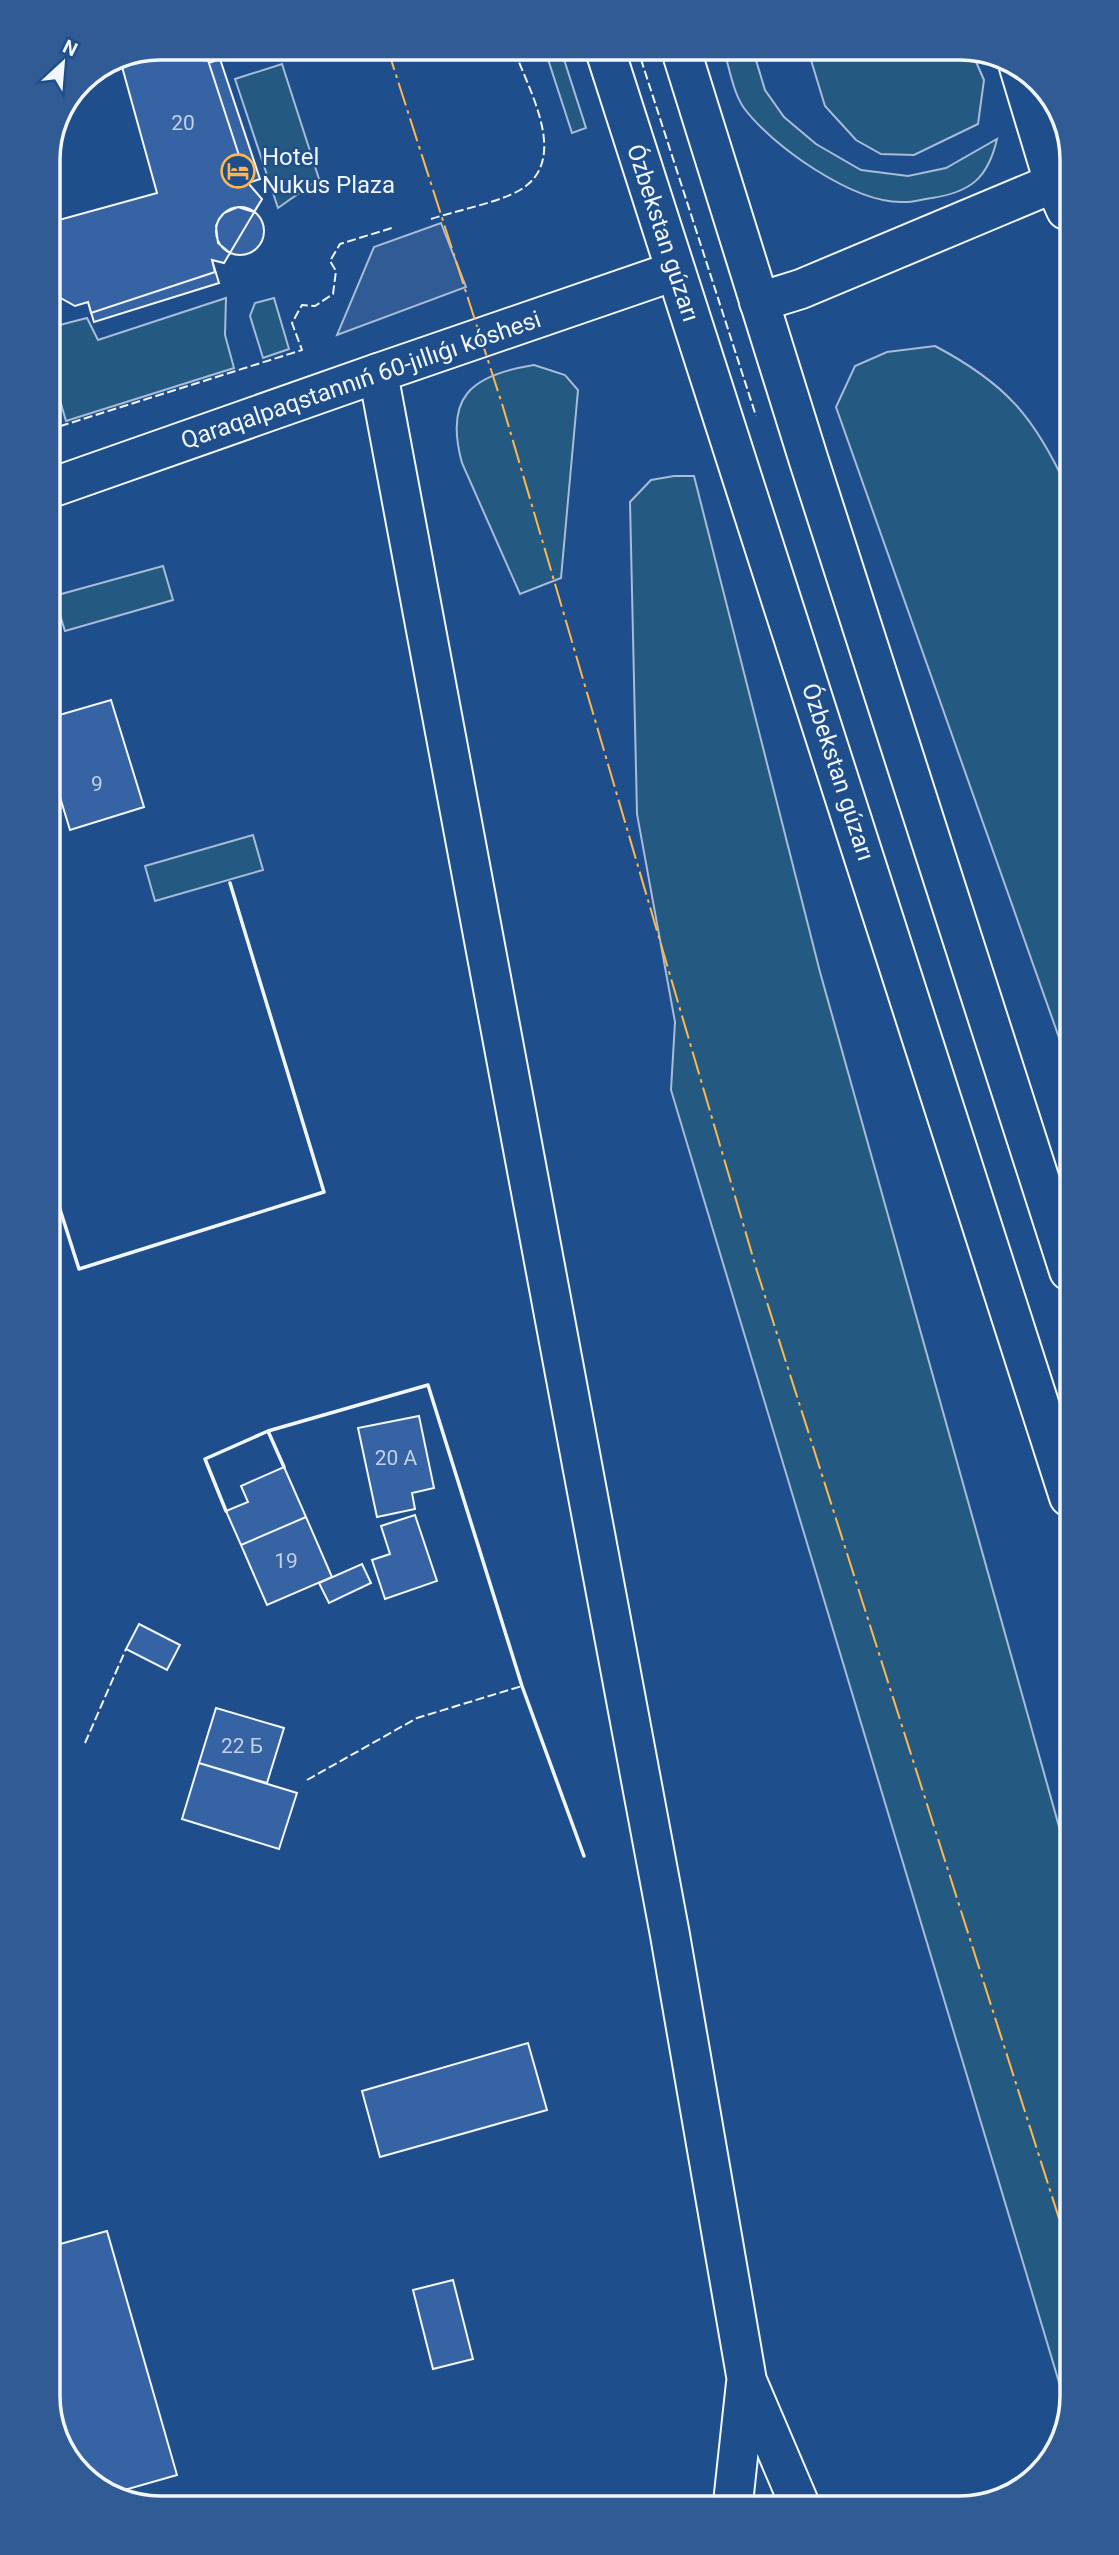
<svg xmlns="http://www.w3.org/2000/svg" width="1119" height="2555" viewBox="0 0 1119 2555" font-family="Roboto,sans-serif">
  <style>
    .green { fill: #245a82; stroke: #a8bbd7; stroke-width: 2 }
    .parking { fill: #305b95; stroke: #a8bbd7; stroke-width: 2 }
    .building { fill: #3563a3; stroke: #f2f6ff; stroke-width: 2 }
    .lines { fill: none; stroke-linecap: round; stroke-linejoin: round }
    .tertiary-casing { stroke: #f2f6ff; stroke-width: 42 }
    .secondary-casing { stroke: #f2f6ff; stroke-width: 42 }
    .primary-casing { stroke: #f2f6ff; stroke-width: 42 }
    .tertiary { stroke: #1f4e8c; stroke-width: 38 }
    .secondary { stroke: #1f4e8c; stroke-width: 38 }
    .primary { stroke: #1f4e8c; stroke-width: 38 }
    .fence { stroke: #f2f6ff; stroke-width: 2; stroke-dasharray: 9 3.5; stroke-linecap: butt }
    .wall { stroke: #f2f6ff; stroke-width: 3.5 }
    .power { stroke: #ffb74d; stroke-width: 2; stroke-dasharray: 24 5 3.5 5; stroke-linecap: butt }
    .labels { text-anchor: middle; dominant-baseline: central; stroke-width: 5; stroke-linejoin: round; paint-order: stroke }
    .number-label { font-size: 21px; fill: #c3d1e8 }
    .poi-label { font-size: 24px; fill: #f2f6ff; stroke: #1f4e8c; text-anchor: start }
    .street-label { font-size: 24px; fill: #f2f6ff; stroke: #1f4e8c }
    .rim { fill: none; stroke: #f2f6ff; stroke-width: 3.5 }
  </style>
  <rect width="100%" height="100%" fill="#1f4e8c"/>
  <path class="green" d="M544 47H560L586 128 572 133Z
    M723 47H752L765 90 784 117 816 144 861 170 908 176 946 168 997 139C988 178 971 192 932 198 922 199 911 203 901 202 852 202 772 146 744 108 733 93 729 66 723 47Z
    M807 47 970 48 984 80 978 124 914 155 881 154 856 140 825 106Z
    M282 64 319 179 278 208 235 79Z
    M226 298 225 335 234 368 66 421 48 360V328L87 318 98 340Z
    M274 298 289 349 263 358 250 316 255 303Z
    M935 346C1005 383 1034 416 1067 488L1068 1063 836 407 855 366 887 352Z
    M534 365 565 375 578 390 561 578 520 594 462 463C444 397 471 375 534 365Z
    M674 476H694L820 972 1070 1866 1072 2396 1067 2409 671 1090 675 1022 637 814 630 502 651 480Z
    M163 566 173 600 65 631 54 596Z
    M253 835 263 870 155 901 145 866Z"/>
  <path class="parking" d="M441 223 466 287 337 335 374 247Z"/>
  <path class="building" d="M160 47 204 48 248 183 262 199 224 263 212 260 215 272 91 313 88 302 75 306 48 291V223L157 193 121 63Z
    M160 47H203L209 63 220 59 260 179 248 183 262 199 254 212 238 207 224 213 219 219 216 226 218 243 230 253 224 263 212 260 219 283 94 322 88 302 75 306 48 291V223L157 193 121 63Z
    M216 231a24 24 0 1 1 48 0a24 24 0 1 1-48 0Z
    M111 700 144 807 70 830 49 761V718Z
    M419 1416 434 1488 412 1493 415 1509 377 1517 358 1428Z
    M284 1467 306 1517 241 1545 226 1511 248 1502 241 1486Z
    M415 1515 437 1581 385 1599 372 1560 390 1554 381 1526Z
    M306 1517 332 1577 267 1605 241 1545Z
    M362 1564 371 1583 329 1603 319 1583Z
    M139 1624 180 1645 167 1670 126 1649Z
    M216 1708 284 1728 267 1783 199 1763Z
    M199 1763 297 1793 279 1849 182 1819Z
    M528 2043 547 2110 380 2157 362 2091Z
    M107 2231 177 2475 114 2493 91 2484 53 2432V2246Z
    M453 2280 473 2359 433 2369 413 2290Z"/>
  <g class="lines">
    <defs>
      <path id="tertiary" d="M1019 67 1054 183 1066 178
        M48 489 378 373"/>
      <path id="secondary" d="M675 271 378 373 670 1935 747 2381 799 2503
        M759 302 801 289 1054 183 1066 210
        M733 2503 746 2383"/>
      <path id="primary" d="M604 47 1069 1497
        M680 47 809 461 1069 1271"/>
    </defs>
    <use href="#tertiary" class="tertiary-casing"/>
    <use href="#secondary" class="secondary-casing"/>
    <use href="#primary" class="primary-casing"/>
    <use href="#tertiary" class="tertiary"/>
    <use href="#secondary" class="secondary"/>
    <use href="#primary" class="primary"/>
    <path class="fence" d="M637 47 756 416
      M431 219C455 211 500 202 520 190 571 160 528 89 513 47
      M48 430 302 350 292 323 302 305 315 306 333 294 336 271 330 261 340 244 395 227
      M85 1743 126 1649
      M307 1780 417 1718 522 1686"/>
    <path class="wall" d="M50 1178 79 1269 324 1192 230 883
      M268 1431 284 1467
      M226 1511 205 1459 268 1431 428 1385 522 1686 584 1856"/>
    <path class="power" d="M387 47 503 407 757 1271 1071 2256"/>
  </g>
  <defs>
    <symbol id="hotel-ring" viewBox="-11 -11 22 22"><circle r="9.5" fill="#1f4e8c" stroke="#ffb74d" stroke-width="1.5"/><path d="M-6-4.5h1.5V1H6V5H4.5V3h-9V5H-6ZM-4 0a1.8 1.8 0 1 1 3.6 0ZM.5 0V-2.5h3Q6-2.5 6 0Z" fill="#ffb74d"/></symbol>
  </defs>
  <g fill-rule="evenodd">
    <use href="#hotel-ring" x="219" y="152" width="38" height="38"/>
  </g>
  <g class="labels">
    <g class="number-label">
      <text x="183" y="123">20</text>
      <text x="97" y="784">9</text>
      <text x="396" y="1458">20 А</text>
      <text x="286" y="1561">19</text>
      <text x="242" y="1746">22 Б</text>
    </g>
    <g class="poi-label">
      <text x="262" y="157">Hotel<tspan x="262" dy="28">Nukus Plaza</tspan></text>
    </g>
    <g class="street-label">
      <text transform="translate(663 233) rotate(72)">Ózbekstan gúzarı</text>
      <text transform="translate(361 380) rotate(-19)">Qaraqalpaqstannıń 60-jıllıǵı kóshesi</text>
      <text transform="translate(838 772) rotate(72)">Ózbekstan gúzarı</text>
    </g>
  </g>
  <path d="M0 0H1119V2555H0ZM160 60H960A100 100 0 0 1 1060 160V2396A100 100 0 0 1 960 2496H160A100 100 0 0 1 60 2396V160A100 100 0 0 1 160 60Z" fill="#305b95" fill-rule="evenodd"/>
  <path class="rim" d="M160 60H960A100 100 0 0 1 1060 160V2396A100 100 0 0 1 960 2496H160A100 100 0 0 1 60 2396V160A100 100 0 0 1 160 60Z"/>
  <g transform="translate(63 63) rotate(26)" stroke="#1f4e8c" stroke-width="5" paint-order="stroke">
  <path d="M0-5L12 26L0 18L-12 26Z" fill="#f2f6ff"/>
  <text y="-10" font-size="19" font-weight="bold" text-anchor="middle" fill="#f2f6ff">N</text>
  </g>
</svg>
